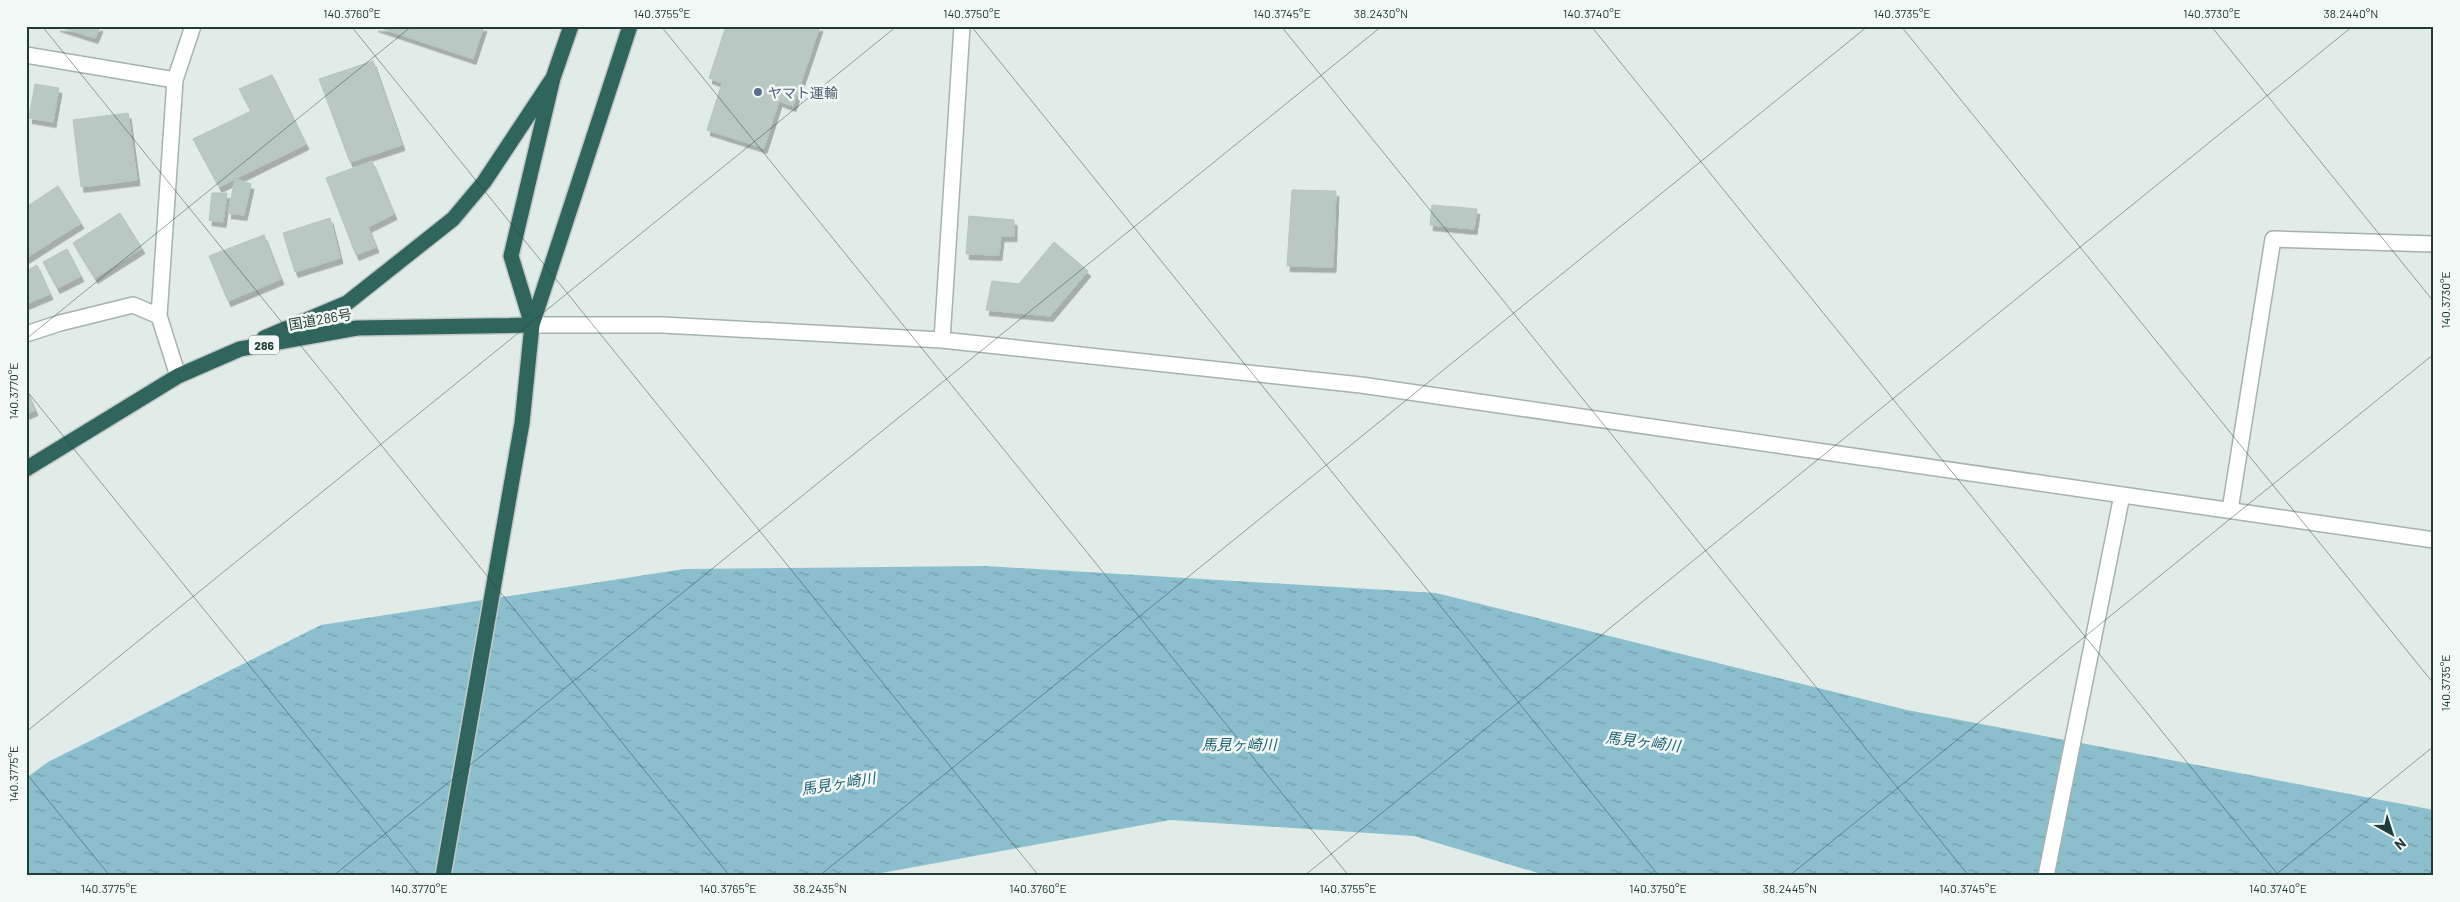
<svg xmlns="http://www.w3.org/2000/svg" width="2460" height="902" viewBox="0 0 2460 902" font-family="Barlow,'Noto Sans JP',sans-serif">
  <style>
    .water { fill: url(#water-ripples) }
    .building { fill: #b9c8c3; stroke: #b4c4be; filter: url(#shadow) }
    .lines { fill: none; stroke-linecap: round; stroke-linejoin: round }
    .minor-casing { stroke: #a4b3ae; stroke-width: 18 }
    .highway-casing { stroke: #c1c8c7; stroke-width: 18 }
    .minor { stroke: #fff; stroke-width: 15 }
    .highway { stroke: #30655e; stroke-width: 15 }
    .ticks { fill: none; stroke: #223b36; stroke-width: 1; stroke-opacity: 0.45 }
    .service-dot { fill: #5c6f8a; stroke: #f1f8f5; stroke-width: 2 }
    .labels { text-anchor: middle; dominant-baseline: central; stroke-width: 5; stroke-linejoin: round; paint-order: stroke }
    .shield { fill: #f1f8f5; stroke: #60746f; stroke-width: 1 }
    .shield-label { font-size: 12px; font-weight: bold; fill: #223b36 }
    .service-label { font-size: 14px; fill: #4e5e75; stroke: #f1f8f5; text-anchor: start }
    .street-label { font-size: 14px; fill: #223b36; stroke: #f1f8f5 }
    .water-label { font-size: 15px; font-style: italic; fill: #206073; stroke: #f1f8f5 }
    .neatline { fill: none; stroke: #223b36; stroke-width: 2 }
    .ticks-label { font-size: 12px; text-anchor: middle; fill: #223b36 }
  </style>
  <defs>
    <pattern id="water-ripples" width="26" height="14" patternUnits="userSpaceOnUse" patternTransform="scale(1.25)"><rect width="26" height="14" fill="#8bbfcd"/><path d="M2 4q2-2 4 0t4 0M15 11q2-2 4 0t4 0" fill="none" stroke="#719ca7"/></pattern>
    <filter id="shadow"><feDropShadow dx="3" dy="5.5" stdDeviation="0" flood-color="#0004"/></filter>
  </defs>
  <rect width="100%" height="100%" fill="#e1ebe7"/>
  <path class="water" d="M985 566 1436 593 1907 710 2434 810V876H1548L1414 836 1170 820 865 876H26V778L48 762 321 625 684 569Z"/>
  <path class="building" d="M57 26H100L95 38Z
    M375 26H484L473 59Z
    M726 26H820L793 106 779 101 764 148 707 130 722 83 709 78Z
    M373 61 402 145 350 162 319 79Z
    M272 75 306 144 219 187 193 139 251 111 239 89Z
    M35 84 59 88 53 122 29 118Z
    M128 113 137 180 81 187 73 120Z
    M372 161 394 214 368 227 376 247 356 255 326 178Z
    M235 179 251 184 244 215 228 213Z
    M58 186 81 223 26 258V207Z
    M1292 190 1336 191 1333 267 1287 266Z
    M212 193H227L223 222 209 220Z
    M1432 205 1477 209 1474 229 1430 225Z
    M120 213 142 248 95 278 73 243Z
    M969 216 1014 220V236H1001L999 255 966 254Z
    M330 218 340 258 295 272 283 233Z
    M264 235 281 279 228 301 209 256Z
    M1054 242 1088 271 1050 316 986 310 992 281 1019 284Z
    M67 249 81 276 57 288 43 262Z
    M37 265 50 294 26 304V271Z
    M26 389 35 410 26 414Z"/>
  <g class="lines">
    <defs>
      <path id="minor" d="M26 55 175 80
        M532 325H663L942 340 1361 385 2434 540
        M26 334 60 323 133 305 159 316
        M942 340 962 26
        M178 376 159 316 175 80 193 26
        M2230 510 2273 239 2434 244
        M2046 876 2122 495"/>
      <path id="highway" d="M532 325 511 256 553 78 571 26
        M264 338 347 303 453 219 484 182 553 78
        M26 469 178 376 240 349 357 328 532 325
        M443 876 522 423 532 325 630 26"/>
    </defs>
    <use href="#minor" class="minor-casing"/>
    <use href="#highway" class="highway-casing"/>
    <use href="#minor" class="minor"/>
    <use href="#highway" class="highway"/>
  </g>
  <path class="ticks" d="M42 26 730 876M351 26 1039 876M661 26 1349 876M971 26 1659 876M1281 26 1969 876M1591 26 2279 876M1901 26 2434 684M2211 26 2434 302M26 339 412 26M26 390 420 876M26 732 897 26M26 773 110 876M333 876 1382 26M819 876 1868 26M1304 876 2353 26M1789 876 2434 354M2274 876 2434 746"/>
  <circle class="service-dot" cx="758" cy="92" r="5"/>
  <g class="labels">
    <rect class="shield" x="249" y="335.5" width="30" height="19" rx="4"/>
    <g class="shield-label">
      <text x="264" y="345">286</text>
    </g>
    <g class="service-label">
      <text x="768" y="92">ヤマト運輸</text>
    </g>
    <g class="street-label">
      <text transform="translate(320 319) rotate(-10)">国道286号</text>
    </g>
    <g class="water-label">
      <text transform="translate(1643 741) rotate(7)">馬見ヶ崎川</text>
      <text x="1239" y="744">馬見ヶ崎川</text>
      <text transform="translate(838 783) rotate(-9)">馬見ヶ崎川</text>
    </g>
  </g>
  <rect width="2460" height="902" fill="none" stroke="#f1f8f5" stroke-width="55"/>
  <g transform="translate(2392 834) rotate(141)" stroke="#f1f8f5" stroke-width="4" paint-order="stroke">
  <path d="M0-4L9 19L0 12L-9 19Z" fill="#223b36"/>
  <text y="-8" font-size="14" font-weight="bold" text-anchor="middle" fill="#223b36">N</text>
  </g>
  <rect x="28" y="28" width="2404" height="846" class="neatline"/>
  <g class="ticks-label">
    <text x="352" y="18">140.3760°E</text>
    <text x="662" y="18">140.3755°E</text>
    <text x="972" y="18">140.3750°E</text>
    <text x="1282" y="18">140.3745°E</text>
    <text x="1381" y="18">38.2430°N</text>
    <text x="1592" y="18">140.3740°E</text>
    <text x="1902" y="18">140.3735°E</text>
    <text x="2212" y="18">140.3730°E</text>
    <text x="2351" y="18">38.2440°N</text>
    <text transform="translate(2446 300) rotate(-90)" y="4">140.3730°E</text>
    <text transform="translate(14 391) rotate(-90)" y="4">140.3770°E</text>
    <text transform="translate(2446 683) rotate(-90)" y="4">140.3735°E</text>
    <text transform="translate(14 774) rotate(-90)" y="4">140.3775°E</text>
    <text x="109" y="893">140.3775°E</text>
    <text x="419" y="893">140.3770°E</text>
    <text x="728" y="893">140.3765°E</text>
    <text x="820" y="893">38.2435°N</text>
    <text x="1038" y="893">140.3760°E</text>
    <text x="1348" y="893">140.3755°E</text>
    <text x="1658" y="893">140.3750°E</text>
    <text x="1790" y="893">38.2445°N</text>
    <text x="1968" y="893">140.3745°E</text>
    <text x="2278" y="893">140.3740°E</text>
  </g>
</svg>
